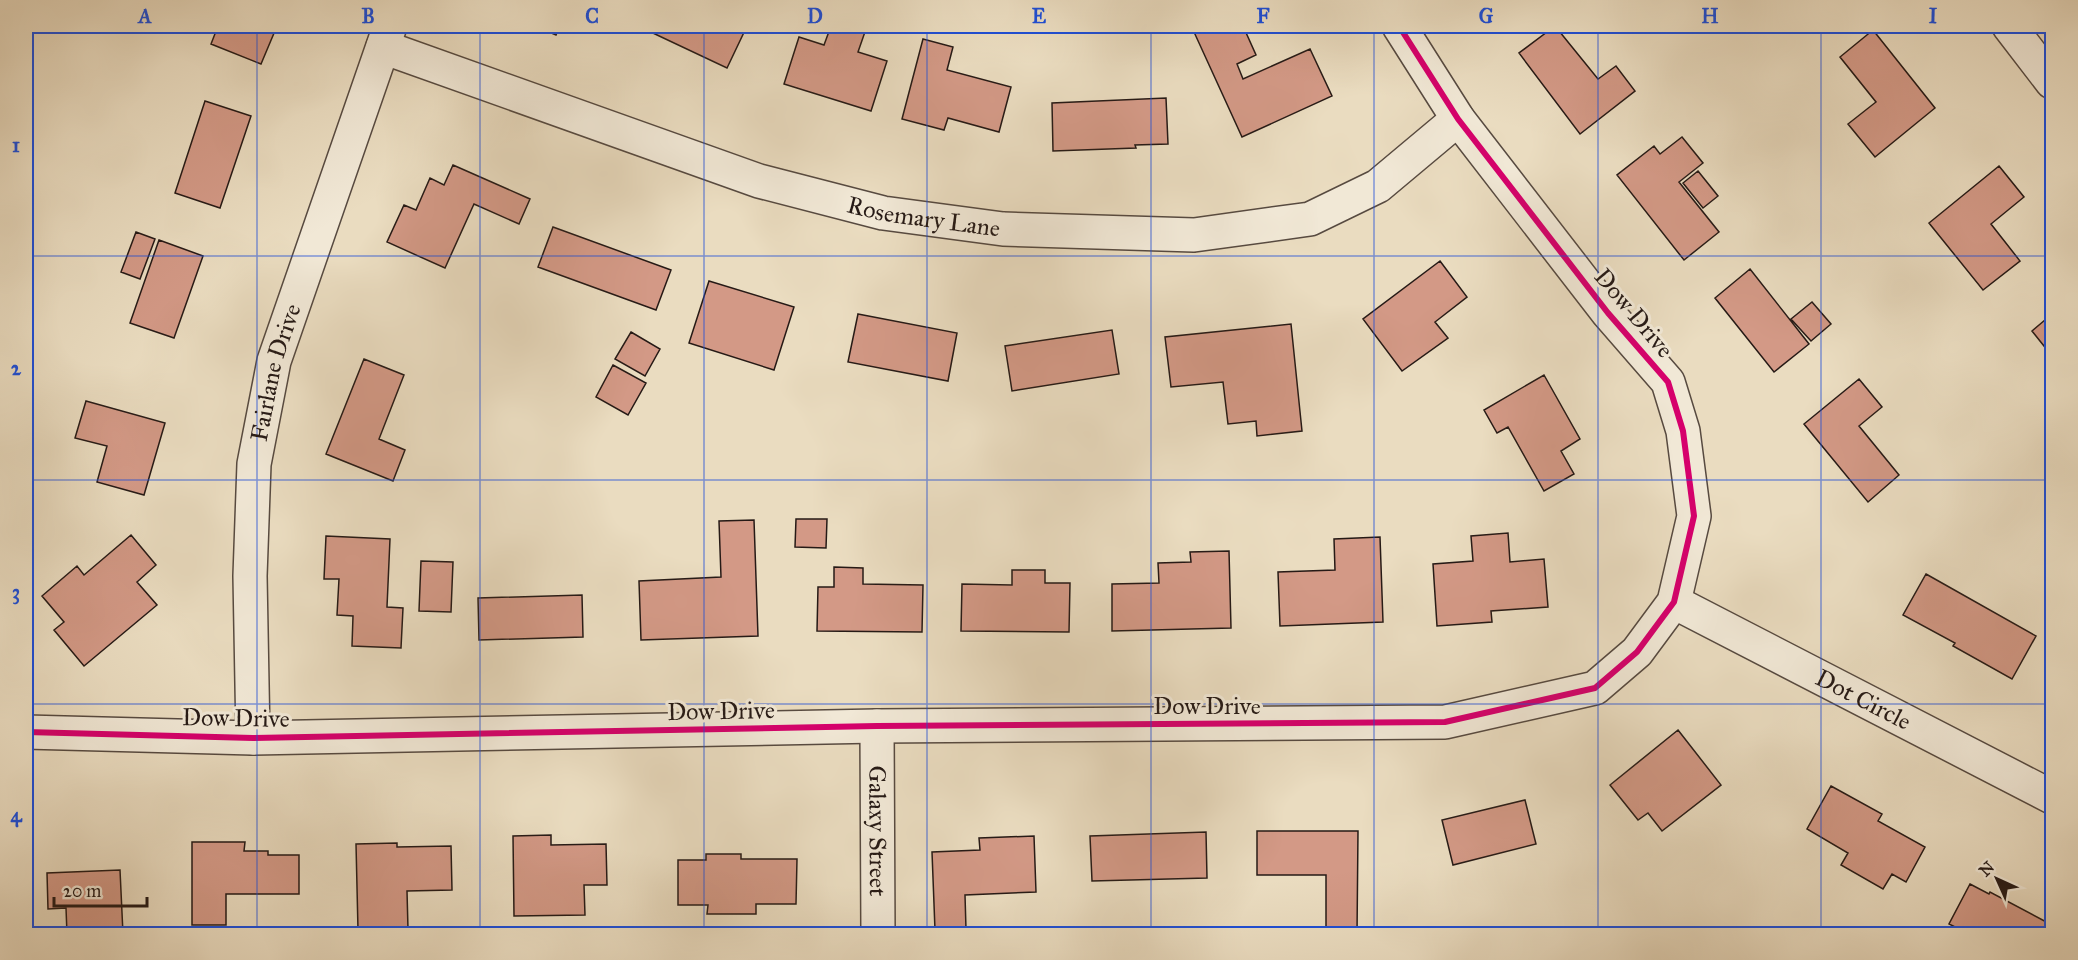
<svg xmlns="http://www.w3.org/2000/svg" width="2078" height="960" viewBox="0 0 2078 960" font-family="'IM FELL Great Primer',serif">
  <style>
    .building { fill: #d39986; stroke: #261a16; stroke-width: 1.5 }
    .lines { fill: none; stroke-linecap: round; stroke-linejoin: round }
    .minor-casing { stroke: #574a40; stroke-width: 36 }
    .minor { stroke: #f1e8d6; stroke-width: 33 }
    .cycleway-casing { stroke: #f1e8d6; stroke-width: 10 }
    .cycleway { stroke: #d6006c; stroke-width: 6 }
    .grid { fill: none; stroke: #1d4ed8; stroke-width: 1.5; stroke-opacity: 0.55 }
    .labels { text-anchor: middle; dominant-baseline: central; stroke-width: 6; stroke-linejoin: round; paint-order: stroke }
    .street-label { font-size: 24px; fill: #261a16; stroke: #f1e8d6 }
    .neatline { fill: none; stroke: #1d4ed8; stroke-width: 2 }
    .grid-label { font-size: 20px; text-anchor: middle; font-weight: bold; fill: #1d4ed8 }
  </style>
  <rect width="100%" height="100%" fill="#eadcc0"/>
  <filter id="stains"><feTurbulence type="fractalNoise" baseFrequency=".00333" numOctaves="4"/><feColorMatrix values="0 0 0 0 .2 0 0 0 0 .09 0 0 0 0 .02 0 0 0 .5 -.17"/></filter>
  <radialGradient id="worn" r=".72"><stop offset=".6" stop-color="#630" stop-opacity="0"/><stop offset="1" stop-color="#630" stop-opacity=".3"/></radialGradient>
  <path class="building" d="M218 26H277L261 64 211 44Z
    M535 26H560L556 35Z
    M638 26H747L727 68Z
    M831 26H867L858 52 887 61 871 111 784 84 799 37 824 45Z
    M1041 26H1062L1061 30 1041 28Z
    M1210 26H1243L1256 55 1237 64 1243 79 1310 49 1332 96 1242 137 1194 32Z
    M1555 26 1598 79 1616 66 1635 91 1580 134 1519 53Z
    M1873 30 1935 108 1875 157 1848 124 1876 102 1840 57Z
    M923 39 953 47 947 70 1011 87 999 132 948 118 944 130 902 119Z
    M1166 98 1168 144 1135 145 1136 148 1053 151 1052 103Z
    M205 101 251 116 220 208 175 193Z
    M1682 137 1703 163 1679 182 1719 232 1684 260 1617 175 1654 146 1660 154Z
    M453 165 530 199 519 224 474 204 445 268 387 242 404 205 416 210 430 178 444 185Z
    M1999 166 2024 197 1991 224 2020 261 1983 290 1929 223Z
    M1698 171 1718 196 1703 208 1683 183Z
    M553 227 671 270 656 310 538 267Z
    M136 232 155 239 140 279 121 272Z
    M159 240 203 256 174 338 130 323Z
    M1440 261 1467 297 1435 322 1448 338 1402 371 1363 319Z
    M1750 269 1809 344 1774 372 1715 298Z
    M709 281 794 307 774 370 689 343Z
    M1812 302 1831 324 1811 341 1791 319Z
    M858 314 957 333 948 381 848 362Z
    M2052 314V356L2032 331Z
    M1291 324 1302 431 1257 436 1256 421 1228 424 1223 382 1171 387 1165 337Z
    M1112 330 1119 374 1012 391 1005 346Z
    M631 332 660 349 645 376 615 359Z
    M364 359 404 375 379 439 405 450 393 481 326 454Z
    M613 365 646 383 628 415 596 397Z
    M1544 375 1580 439 1561 451 1574 474 1544 491 1508 427 1497 433 1484 410Z
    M1859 379 1882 407 1859 426 1899 475 1868 502 1804 424Z
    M86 401 165 423 144 495 97 482 107 446 75 438Z
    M796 519H827L826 548 795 547Z
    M754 520 758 636 641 640 639 581 721 577 719 521Z
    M1508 533 1510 562 1544 559 1548 607 1491 611 1492 622 1437 626 1433 564 1473 561 1471 536Z
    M131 535 156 565 137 582 157 605 84 666 54 630 64 622 42 596 77 566 84 575Z
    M326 536 390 539 387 607 403 608 401 648 352 646 353 616 337 615 339 579H324Z
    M1380 537 1383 622 1280 626 1278 572 1335 570 1334 539Z
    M1229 551 1231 628 1112 631V584L1159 583 1158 563 1191 562 1190 552Z
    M421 561 453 562 451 612 419 611Z
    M834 567 863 568V584L923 585 922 632 817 631 818 587H834Z
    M1012 570H1045V583H1070L1069 632 961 631 962 584 1012 585Z
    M1926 574 2036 636 2012 679 1953 646 1955 643 1903 615Z
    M582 595 583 637 479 640 478 598Z
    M1678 730 1721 785 1662 831 1648 813 1638 820 1610 785Z
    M1831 786 1882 814 1878 821 1925 847 1906 882 1892 874 1883 889 1841 865 1848 853 1807 829Z
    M1525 800 1536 844 1453 865 1442 820Z
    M1257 831H1358L1357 934H1326V875H1257Z
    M1206 832 1207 878 1092 881 1090 836Z
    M551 835V845L606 844 607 885H584L585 915 514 916 513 836Z
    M1034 836 1036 892 965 895 966 929 935 930 932 852 980 850 979 838Z
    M192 842H245L244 851H268V855H299V894H226V925H192Z
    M397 843V847L451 846 452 890 407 891 408 929 358 930 356 844Z
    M706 854H741V859H797L796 904H756V914H707L708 905H678V860H706Z
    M120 870 123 934H67L66 908 48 909 47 873Z
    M1970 884 1989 894 1990 892 2052 925V934H1969L1949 924Z"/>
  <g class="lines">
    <defs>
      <g id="minor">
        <path d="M2009 26 2052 82"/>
        <path id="s1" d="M383 47 759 181 883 213 1003 229 1194 235 1310 219 1378 186 1458 119"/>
        <path id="s2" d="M1674 602 2052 797"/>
        <path id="s3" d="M877 726 878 934"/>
        <path d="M26 732 253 738 877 726 1445 722 1595 688 1637 652 1674 602 1694 516 1683 431 1668 382 1608 313 1458 119 1399 26"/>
        <path id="s4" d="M253 738 250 576 254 464 274 361 390 26"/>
      </g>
    </defs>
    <use href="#minor" class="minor-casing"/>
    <use href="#minor" class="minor"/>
    <defs>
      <path id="cycleway" d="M26 732 253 738 877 726 1445 722 1595 688 1637 652 1674 602 1694 516 1683 431 1668 382 1608 313 1458 119 1399 26"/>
    </defs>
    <use href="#cycleway" class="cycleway-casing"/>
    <use href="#cycleway" class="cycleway"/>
  </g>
  <path class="grid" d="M257 26V934M480 26V934M704 26V934M927 26V934M1151 26V934M1374 26V934M1598 26V934M1821 26V934M26 256H2052M26 480H2052M26 704H2052"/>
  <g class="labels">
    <g class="street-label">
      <text stroke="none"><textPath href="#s1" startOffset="568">Rosemary Lane</textPath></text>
      <text transform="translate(1634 313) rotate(50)">Dow Drive</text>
      <text stroke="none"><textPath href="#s4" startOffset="368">Fairlane Drive</textPath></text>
      <text stroke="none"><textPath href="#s2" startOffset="213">Dot Circle</textPath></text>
      <text x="1207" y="706">Dow Drive</text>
      <text transform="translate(721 711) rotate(-1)">Dow Drive</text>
      <text transform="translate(236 718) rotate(1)">Dow Drive</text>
      <text stroke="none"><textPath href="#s3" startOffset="105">Galaxy Street</textPath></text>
    </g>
  </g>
  <rect width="2078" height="960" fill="none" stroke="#eadcc0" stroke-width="66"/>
  <g transform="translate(1997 879) rotate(315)" stroke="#f1e8d6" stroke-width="4.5" paint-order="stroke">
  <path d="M0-4.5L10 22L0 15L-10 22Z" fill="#261a16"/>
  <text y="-9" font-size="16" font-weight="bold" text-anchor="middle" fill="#261a16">N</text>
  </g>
  <path d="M54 897v9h93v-9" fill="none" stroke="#261a16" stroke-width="3"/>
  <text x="63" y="897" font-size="18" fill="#261a16" stroke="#f1e8d6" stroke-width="4.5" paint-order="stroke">20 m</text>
  <rect x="33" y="33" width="2012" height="894" class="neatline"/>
  <g class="grid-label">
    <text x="145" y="23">A</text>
    <text x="368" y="23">B</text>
    <text x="592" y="23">C</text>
    <text x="815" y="23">D</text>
    <text x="1039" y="23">E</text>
    <text x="1263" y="23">F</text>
    <text x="1486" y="23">G</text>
    <text x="1710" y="23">H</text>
    <text x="1933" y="23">I</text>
    <text x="16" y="152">1</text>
    <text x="16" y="375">2</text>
    <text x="16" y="599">3</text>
    <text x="16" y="822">4</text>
  </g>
  <rect width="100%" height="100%" filter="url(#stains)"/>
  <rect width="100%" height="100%" fill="url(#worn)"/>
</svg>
